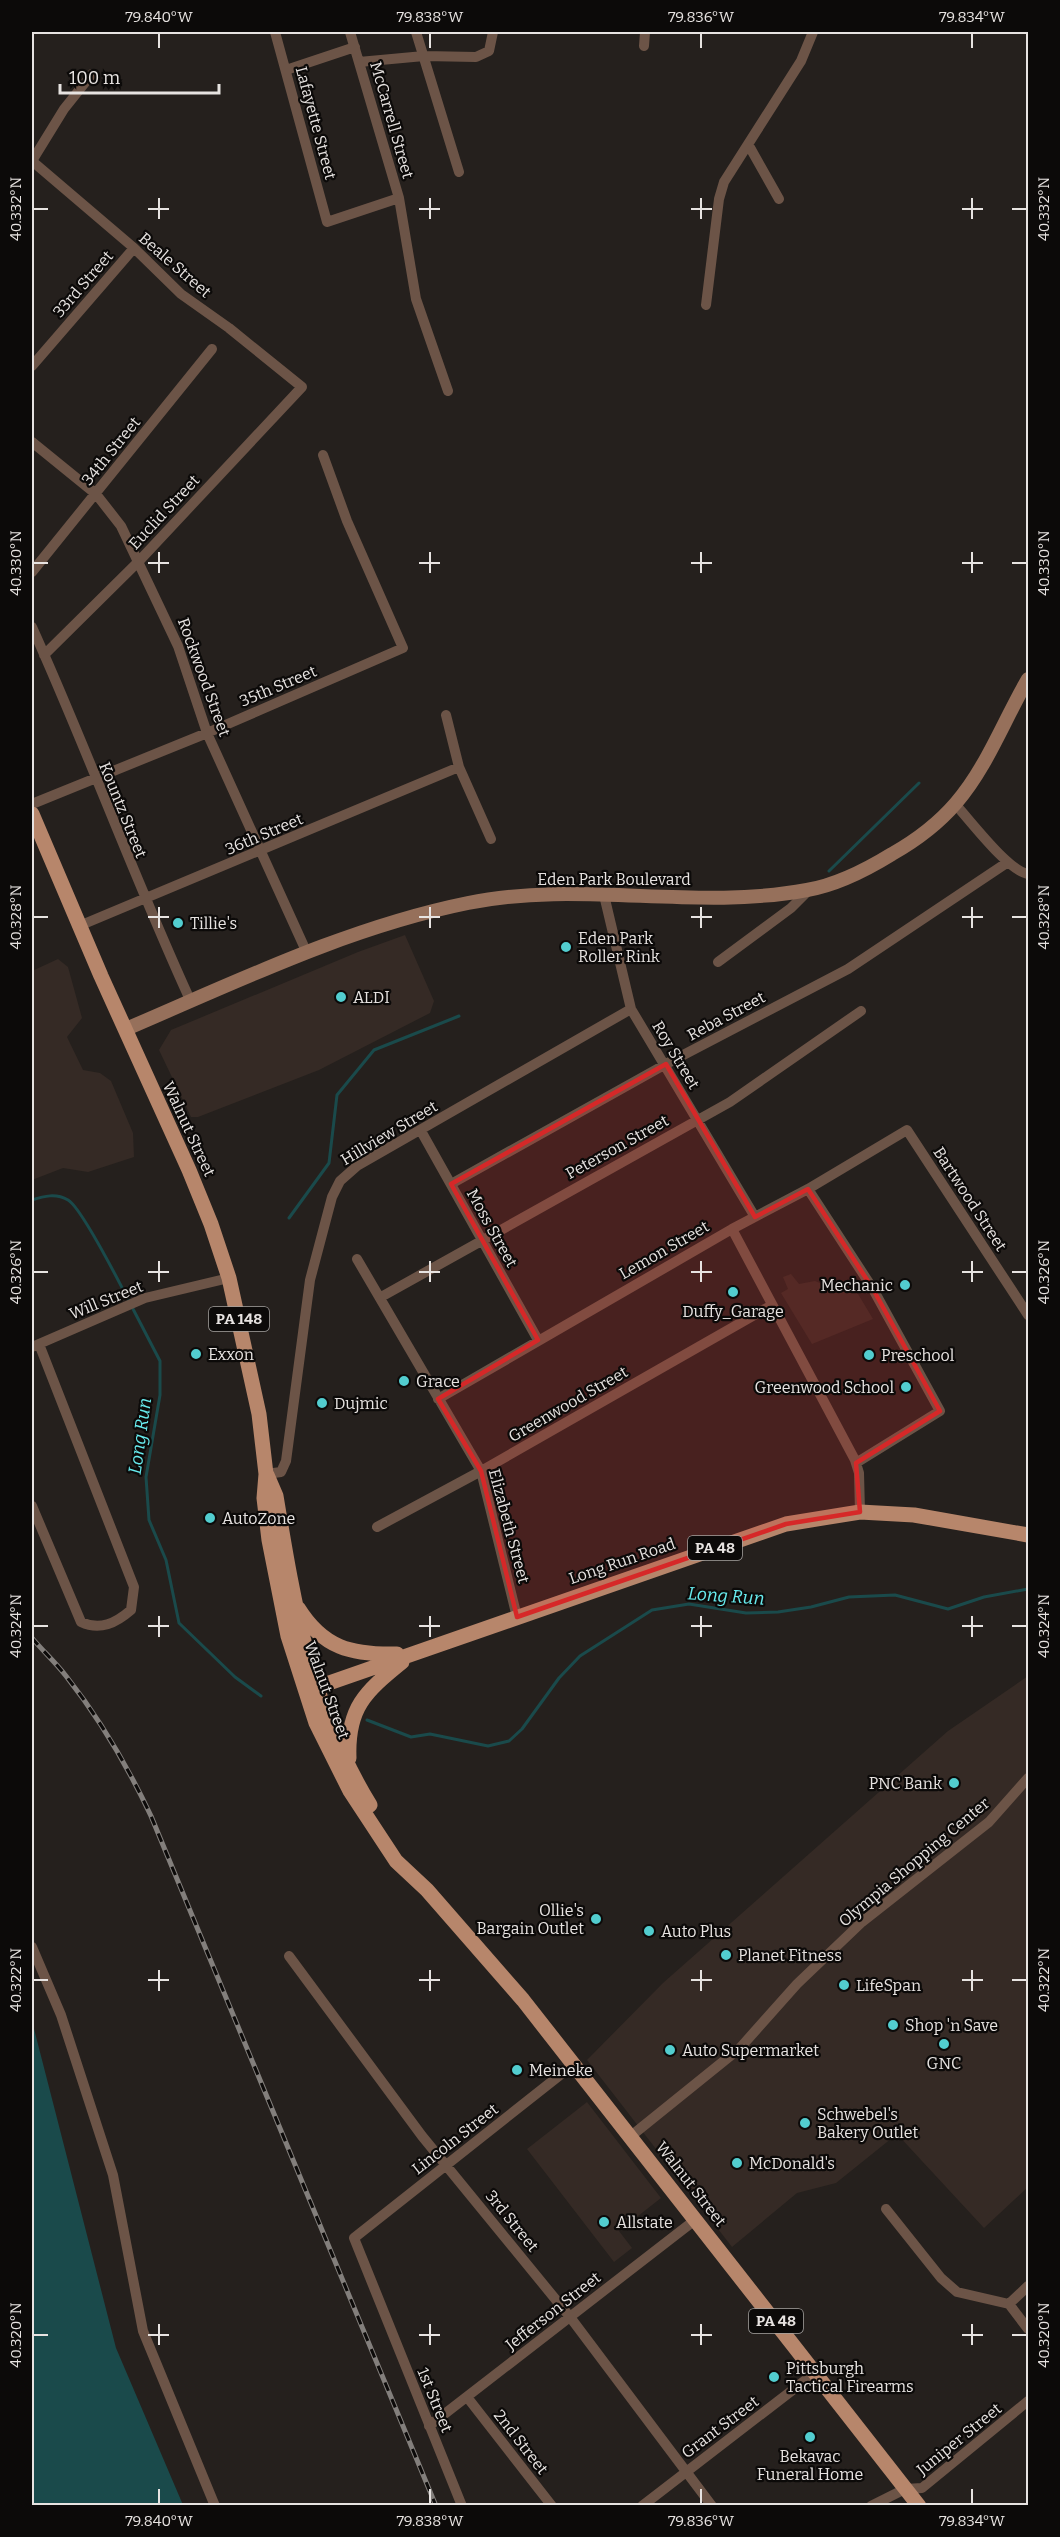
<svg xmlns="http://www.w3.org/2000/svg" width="1060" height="2537" viewBox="0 0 1060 2537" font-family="Bitter,serif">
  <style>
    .built { fill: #352a25 }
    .water { fill: #1a4a4b }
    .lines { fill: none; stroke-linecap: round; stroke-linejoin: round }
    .stream { stroke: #1a4a4b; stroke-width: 3 }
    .street { stroke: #6c5447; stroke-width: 10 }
    .secondary { stroke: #96705b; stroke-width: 14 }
    .primary { stroke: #b7866b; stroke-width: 15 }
    .rail-casing { stroke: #837f7c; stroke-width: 5 }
    .rail { stroke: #0c0a09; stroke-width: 3; stroke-dasharray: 9; stroke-linecap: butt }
    .marked { fill: #d62828; fill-opacity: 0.2; stroke: #d62828; stroke-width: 4.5; stroke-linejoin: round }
    .ticks { fill: none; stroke: #e7e3e1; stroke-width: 2 }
    .poi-dot { fill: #52cdcf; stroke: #0c0a09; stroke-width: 2 }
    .labels { text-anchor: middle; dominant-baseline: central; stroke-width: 4.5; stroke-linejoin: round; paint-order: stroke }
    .shield { fill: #0c0a09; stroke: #a5a2a0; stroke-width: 1.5 }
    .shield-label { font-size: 15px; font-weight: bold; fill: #e7e3e1 }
    .street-label { font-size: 16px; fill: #e7e3e1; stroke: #0c0a09 }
    .poi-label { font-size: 16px; fill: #e7e3e1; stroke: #0c0a09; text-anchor: start }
    .water-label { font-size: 18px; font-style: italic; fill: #68ebee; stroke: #0c0a09 }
    .neatline { fill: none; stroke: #e7e3e1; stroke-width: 2 }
    .ticks-label { font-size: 15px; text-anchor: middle; fill: #e7e3e1 }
  </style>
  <rect width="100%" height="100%" fill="#25201d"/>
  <path class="built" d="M405 935 434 1001 430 1013 319 1070 198 1117H191L159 1050 171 1030 358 952Z
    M58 959 68 967 82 1018 67 1037 83 1070 100 1073 111 1081 133 1133 134 1157 88 1172 63 1168 32 1180V971Z
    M791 1274 799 1284 815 1281 822 1284 833 1283 858 1294 873 1319 812 1344 781 1293 788 1289 783 1277Z
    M1028 1676V2187L984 2228 897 2134 836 2183 797 2193 732 2247 587 2060 663 1983 948 1731Z
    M587 2102 661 2198 619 2231 632 2248 614 2262 527 2149Z"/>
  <path class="water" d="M32 2021 116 2348 183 2505H32Z"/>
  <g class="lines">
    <path class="stream" d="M829 871 919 783
      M32 1200C44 1196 56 1193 68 1200 82 1208 120 1284 129 1301
      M289 1218 329 1163 337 1095 374 1050 459 1016
      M132 1307 160 1361V1395L146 1477 149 1520 166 1560 179 1623 235 1677 261 1696
      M367 1720 411 1737 430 1734 488 1746 509 1741 522 1729 559 1678 580 1656 652 1610 689 1604 746 1613 778 1612 811 1607 849 1597 895 1595 948 1609 984 1597 1028 1589"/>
    <path class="street" d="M275 32 327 222 399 198
      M350 32 399 198 416 299 448 391
      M416 32 459 172
      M644 46 645 32
      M359 62 424 56 476 57 489 51 493 32
      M286 70 355 47
      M748 144 779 199
      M706 305 719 199 724 182 801 61 813 32
      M32 366 134 248
      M32 442 96 494 121 526 178 646 207 733 307 953
      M32 572 212 349
      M32 627C88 751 134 878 191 1002
      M44 655 140 560 302 387 229 328 181 294 134 248 32 161 64 109 92 74
      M446 715 459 767 491 839
      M32 804 207 733 403 648 347 521 323 455
      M955 804C970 820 1008 871 1028 874
      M604 895 631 1009 755 1217
      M79 926 459 767
      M718 962 791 908 809 890
      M421 1131 538 1340
      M451 1184 666 1064 848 969 1008 862
      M808 1189 873 1289 940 1411 856 1463
      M732 1229 855 1460 859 1473 860 1512
      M357 1259 481 1471 517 1617
      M381 1297 730 1102 861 1011
      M32 1347 145 1298 229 1278
      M438 1399 732 1229 808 1189 907 1130 1028 1315
      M266 1474 281 1472 286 1461 310 1280 332 1197 340 1181 357 1166 631 1009
      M32 1506 81 1622C100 1631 116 1623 131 1610L134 1587 39 1344
      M377 1527 481 1471 772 1305
      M32 1947 61 2015 113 2175 143 2331 215 2506
      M289 1956 422 2136 570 2317 712 2506
      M631 2136 740 2048 797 1984 862 1922 989 1822 1028 1778
      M886 2209 941 2278 957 2292 1009 2304
      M1009 2304 1028 2329
      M1009 2304 1028 2286
      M467 2397 552 2506
      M429 2426 695 2220
      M462 2506 354 2238 574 2064
      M642 2506 816 2372
      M871 2506 905 2489 922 2488 1028 2401"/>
    <path class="secondary" d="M126 1029C236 982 349 927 468 903 579 880 695 911 807 890 837 885 866 870 892 854 915 841 938 824 956 803 987 767 1004 720 1028 679"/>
    <path class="primary" d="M32 814 101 976 189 1170 211 1224 229 1278 259 1414 266 1474 264 1498 269 1540 288 1636 316 1723 350 1791 396 1861 427 1890 523 2000 919 2506
      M267 1475 276 1496C294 1605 311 1709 370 1805
      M298 1608C323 1648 351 1655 397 1654
      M306 1691 786 1524 860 1512 914 1515 1028 1535
      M349 1758C347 1708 365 1692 402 1662"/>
    <defs>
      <path id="rail" d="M32 1638C43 1651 56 1663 66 1676 100 1719 128 1767 151 1816L436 2506"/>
    </defs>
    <use href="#rail" class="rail-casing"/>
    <use href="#rail" class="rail"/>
  </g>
  <path class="marked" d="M666 1064 755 1217 808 1189 873 1289 940 1411 856 1463 860 1512 786 1524 517 1617 481 1471 438 1399 538 1340 451 1184Z"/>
  <path class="ticks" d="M159 33V48M430 33V48M701 33V48M972 33V48M159 198V219M430 198V219M701 198V219M972 198V219M33 209H48M148 209H169M419 209H440M691 209H712M962 209H983M1012 209H1027M159 552V573M430 552V573M701 552V573M972 552V573M33 563H48M148 563H169M419 563H440M691 563H712M962 563H983M1012 563H1027M159 907V928M430 907V928M701 907V928M972 907V928M33 917H48M148 917H169M419 917H440M691 917H712M962 917H983M1012 917H1027M159 1261V1282M430 1261V1282M701 1261V1282M972 1261V1282M33 1272H48M148 1272H169M419 1272H440M691 1272H712M962 1272H983M1012 1272H1027M159 1616V1637M430 1616V1637M701 1616V1637M972 1616V1637M33 1626H48M148 1626H169M419 1626H440M691 1626H712M962 1626H983M1012 1626H1027M159 1970V1991M430 1970V1991M701 1970V1991M972 1970V1991M33 1980H48M148 1980H169M419 1980H440M691 1980H712M962 1980H983M1012 1980H1027M159 2324V2345M430 2324V2345M701 2324V2345M972 2324V2345M33 2335H48M148 2335H169M419 2335H440M691 2335H712M962 2335H983M1012 2335H1027M159 2489V2504M430 2489V2504M701 2489V2504M972 2489V2504"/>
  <g class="poi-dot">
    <circle cx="178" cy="923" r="6"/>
    <circle cx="566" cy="947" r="6"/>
    <circle cx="341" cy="997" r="6"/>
    <circle cx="905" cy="1285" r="6"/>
    <circle cx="733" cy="1292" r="6"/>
    <circle cx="196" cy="1354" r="6"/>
    <circle cx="869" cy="1355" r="6"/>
    <circle cx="404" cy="1381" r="6"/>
    <circle cx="906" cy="1387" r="6"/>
    <circle cx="322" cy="1403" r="6"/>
    <circle cx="210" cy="1518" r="6"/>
    <circle cx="954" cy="1783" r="6"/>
    <circle cx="596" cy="1919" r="6"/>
    <circle cx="649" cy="1931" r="6"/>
    <circle cx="726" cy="1955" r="6"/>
    <circle cx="844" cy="1985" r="6"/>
    <circle cx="893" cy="2025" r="6"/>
    <circle cx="944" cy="2044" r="6"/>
    <circle cx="670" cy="2050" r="6"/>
    <circle cx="517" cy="2070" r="6"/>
    <circle cx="805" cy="2123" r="6"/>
    <circle cx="737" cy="2163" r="6"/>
    <circle cx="604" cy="2222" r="6"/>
    <circle cx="774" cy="2377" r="6"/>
    <circle cx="810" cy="2437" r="6"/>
  </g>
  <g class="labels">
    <g class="shield">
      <rect x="209" y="1307" width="60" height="24" rx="4.5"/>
      <rect x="688" y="1536" width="54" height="24" rx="4.5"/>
      <rect x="749" y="2309" width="54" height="24" rx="4.5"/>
    </g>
    <g class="shield-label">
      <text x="239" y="1319">PA 148</text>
      <text x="715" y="1548">PA 48</text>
      <text x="776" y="2321">PA 48</text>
    </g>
    <g class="street-label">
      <text transform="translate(392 120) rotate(74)">McCarrell Street</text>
      <text transform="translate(316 123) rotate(75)">Lafayette Street</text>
      <text transform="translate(175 265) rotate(41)">Beale Street</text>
      <text transform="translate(83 284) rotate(-49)">33rd Street</text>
      <text transform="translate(111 451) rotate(-51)">34th Street</text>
      <text transform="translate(164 512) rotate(-47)">Euclid Street</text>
      <text transform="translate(204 677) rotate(70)">Rockwood Street</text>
      <text transform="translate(278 686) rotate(-23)">35th Street</text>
      <text transform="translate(123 810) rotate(68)">Kountz Street</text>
      <text transform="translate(264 834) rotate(-23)">36th Street</text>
      <text x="614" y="879">Eden Park Boulevard</text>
      <text transform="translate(726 1016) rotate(-28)">Reba Street</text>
      <text transform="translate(676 1055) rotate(59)">Roy Street</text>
      <text transform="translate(189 1129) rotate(65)">Walnut Street</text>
      <text transform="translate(389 1133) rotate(-31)">Hillview Street</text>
      <text transform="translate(617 1147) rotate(-29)">Peterson Street</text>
      <text transform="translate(970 1199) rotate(57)">Bartwood Street</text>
      <text transform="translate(492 1228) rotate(61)">Moss Street</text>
      <text transform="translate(664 1250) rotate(-30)">Lemon Street</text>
      <text transform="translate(106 1300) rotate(-22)">Will Street</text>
      <text transform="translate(568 1404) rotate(-30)">Greenwood Street</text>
      <text transform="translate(509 1526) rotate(75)">Elizabeth Street</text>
      <text transform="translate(622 1561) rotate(-19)">Long Run Road</text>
      <text transform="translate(327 1690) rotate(70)">Walnut Street</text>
      <text transform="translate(914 1862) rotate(-40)">Olympia Shopping Center</text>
      <text transform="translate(455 2139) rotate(-38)">Lincoln Street</text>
      <text transform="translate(691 2184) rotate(52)">Walnut Street</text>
      <text transform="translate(512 2221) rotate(51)">3rd Street</text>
      <text transform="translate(553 2311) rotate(-38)">Jefferson Street</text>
      <text transform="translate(435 2400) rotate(68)">1st Street</text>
      <text transform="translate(720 2427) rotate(-37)">Grant Street</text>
      <text transform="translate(959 2439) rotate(-39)">Juniper Street</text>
      <text transform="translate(521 2442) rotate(52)">2nd Street</text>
    </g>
    <g class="poi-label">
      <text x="190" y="923">Tillie's</text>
      <text x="578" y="938">Eden Park<tspan x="578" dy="18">Roller Rink</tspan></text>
      <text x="353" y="997">ALDI</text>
      <text x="893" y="1285" text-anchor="end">Mechanic</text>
      <text x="733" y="1311" text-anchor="middle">Duffy_Garage</text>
      <text x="208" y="1354">Exxon</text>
      <text x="881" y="1355">Preschool</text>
      <text x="416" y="1381">Grace</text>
      <text x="894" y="1387" text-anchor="end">Greenwood School</text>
      <text x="334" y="1403">Dujmic</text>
      <text x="222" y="1518">AutoZone</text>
      <text x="942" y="1783" text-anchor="end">PNC Bank</text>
      <text x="584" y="1910" text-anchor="end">Ollie's<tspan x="584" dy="18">Bargain Outlet</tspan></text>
      <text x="661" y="1931">Auto Plus</text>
      <text x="738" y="1955">Planet Fitness</text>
      <text x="856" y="1985">LifeSpan</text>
      <text x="905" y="2025">Shop 'n Save</text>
      <text x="682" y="2050">Auto Supermarket</text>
      <text x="944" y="2063" text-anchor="middle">GNC</text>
      <text x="529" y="2070">Meineke</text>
      <text x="817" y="2114">Schwebel's<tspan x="817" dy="18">Bakery Outlet</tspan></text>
      <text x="749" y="2163">McDonald's</text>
      <text x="616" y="2222">Allstate</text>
      <text x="786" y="2368">Pittsburgh<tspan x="786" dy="18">Tactical Firearms</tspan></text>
      <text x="810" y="2456" text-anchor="middle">Bekavac<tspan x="810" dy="18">Funeral Home</tspan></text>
    </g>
    <g class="water-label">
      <text transform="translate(140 1436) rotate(-82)">Long Run</text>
      <text transform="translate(726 1596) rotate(4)">Long Run</text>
    </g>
  </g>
  <rect width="1060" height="2537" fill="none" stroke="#0c0a09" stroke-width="66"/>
  <path d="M60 84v9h159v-9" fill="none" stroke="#e7e3e1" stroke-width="3"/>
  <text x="69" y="84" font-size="18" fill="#e7e3e1" stroke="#0c0a09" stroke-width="4.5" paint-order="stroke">100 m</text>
  <rect x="33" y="33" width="994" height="2471" class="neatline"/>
  <g class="ticks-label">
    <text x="159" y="22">79.840°W</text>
    <text x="430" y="22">79.838°W</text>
    <text x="701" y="22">79.836°W</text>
    <text x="972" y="22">79.834°W</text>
    <text transform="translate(16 209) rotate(-90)" y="5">40.332°N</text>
    <text transform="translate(1044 209) rotate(-90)" y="5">40.332°N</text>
    <text transform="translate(16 563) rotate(-90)" y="5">40.330°N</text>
    <text transform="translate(1044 563) rotate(-90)" y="5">40.330°N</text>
    <text transform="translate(16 917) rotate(-90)" y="5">40.328°N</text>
    <text transform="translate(1044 917) rotate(-90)" y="5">40.328°N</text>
    <text transform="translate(16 1272) rotate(-90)" y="5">40.326°N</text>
    <text transform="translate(1044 1272) rotate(-90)" y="5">40.326°N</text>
    <text transform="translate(16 1626) rotate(-90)" y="5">40.324°N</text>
    <text transform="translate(1044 1626) rotate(-90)" y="5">40.324°N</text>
    <text transform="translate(16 1980) rotate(-90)" y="5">40.322°N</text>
    <text transform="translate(1044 1980) rotate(-90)" y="5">40.322°N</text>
    <text transform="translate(16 2335) rotate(-90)" y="5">40.320°N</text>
    <text transform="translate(1044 2335) rotate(-90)" y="5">40.320°N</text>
    <text x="159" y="2526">79.840°W</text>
    <text x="430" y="2526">79.838°W</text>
    <text x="701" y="2526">79.836°W</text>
    <text x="972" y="2526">79.834°W</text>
  </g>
</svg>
